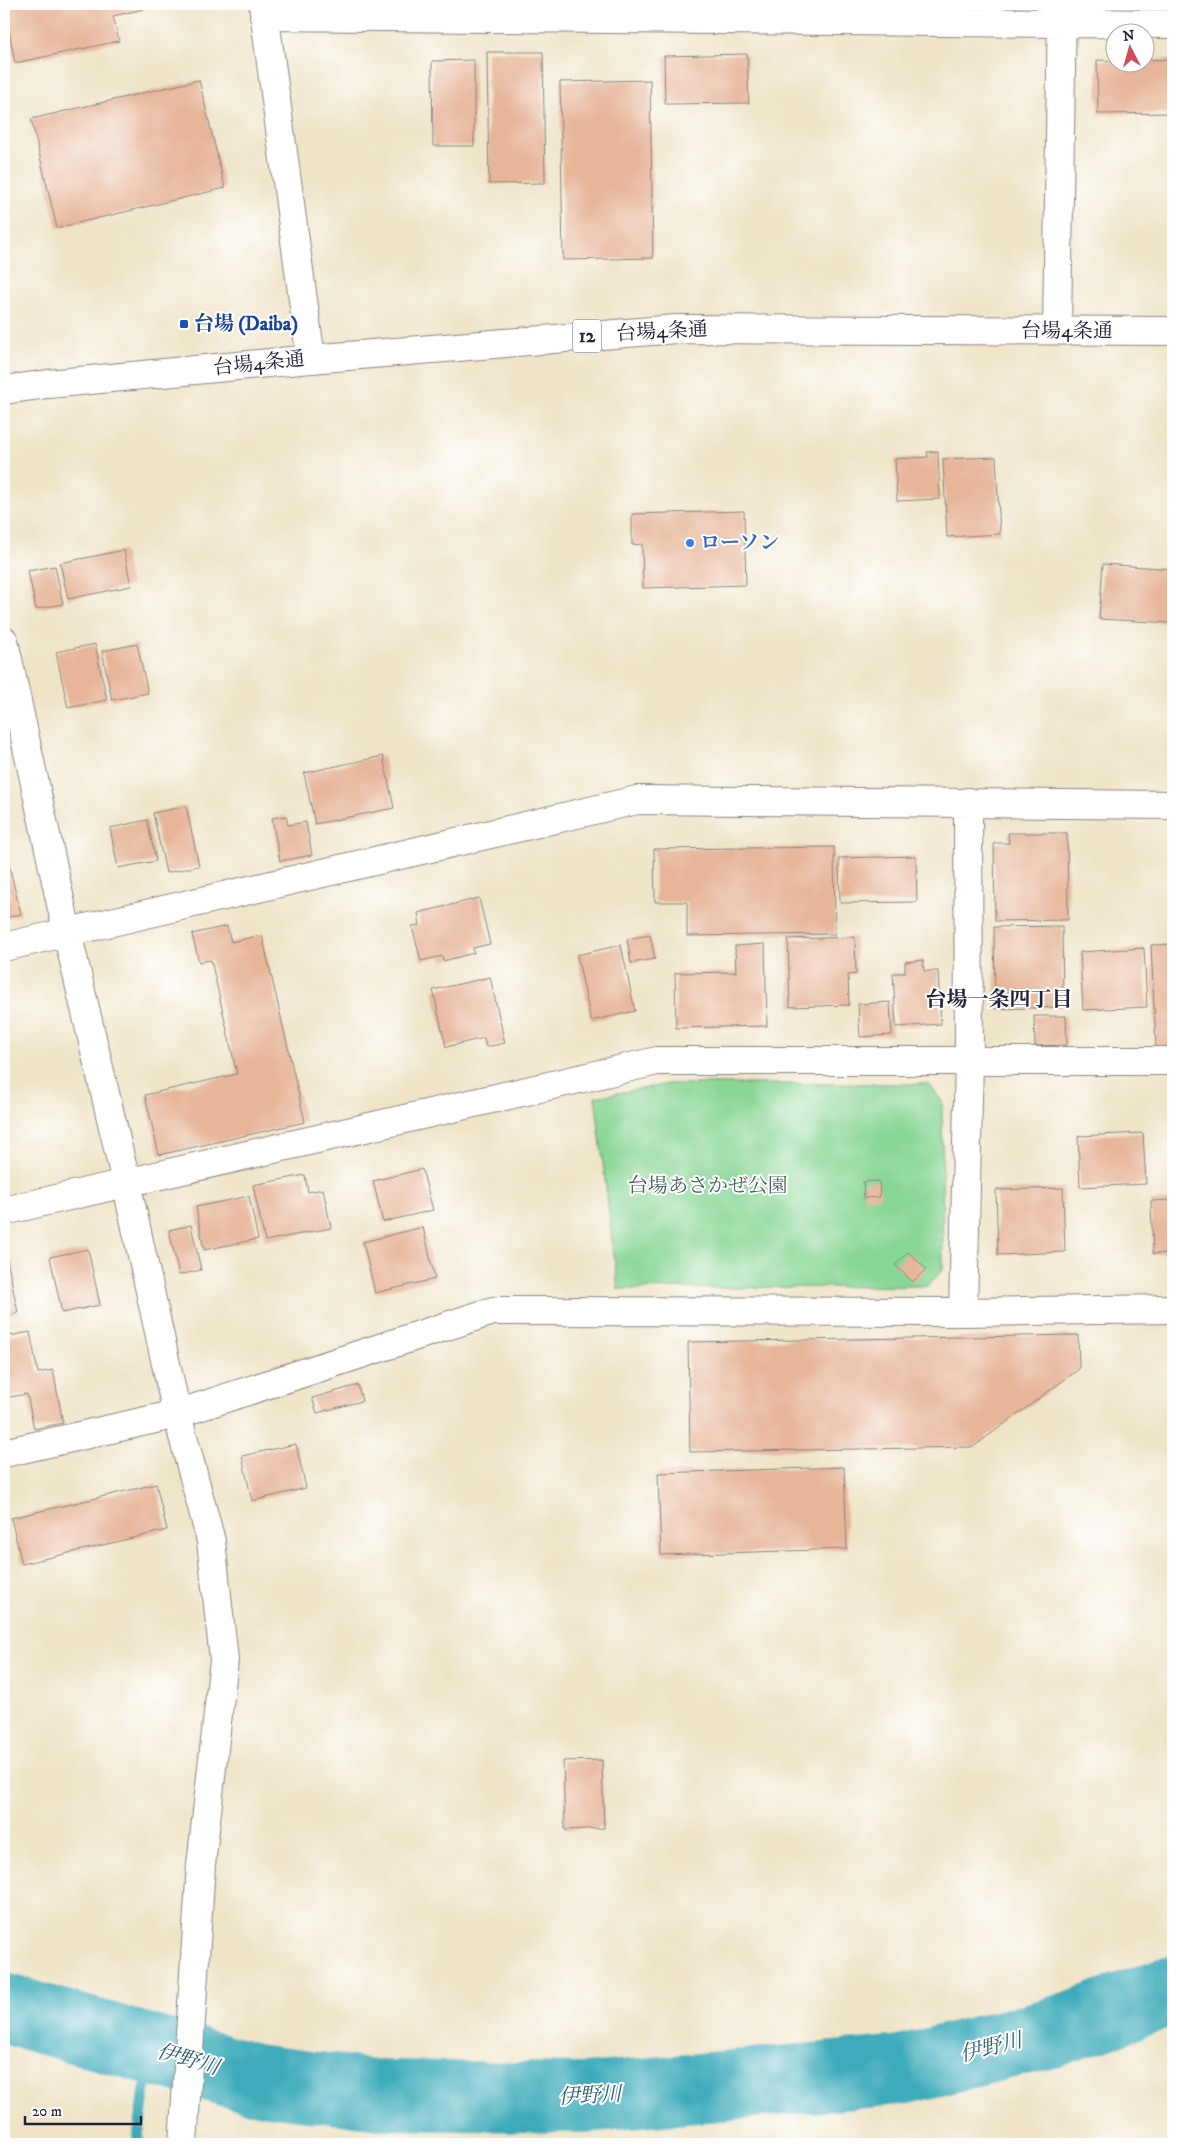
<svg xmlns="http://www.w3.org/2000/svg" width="1177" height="2148" viewBox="0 0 1177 2148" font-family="'IM FELL DW Pica','Noto Serif JP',serif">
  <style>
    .green { fill: #88d694; stroke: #557c68 }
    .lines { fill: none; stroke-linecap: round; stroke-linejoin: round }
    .stream { stroke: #3cabba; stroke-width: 11 }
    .river { stroke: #3cabba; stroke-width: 70 }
    .building { fill: #e7b699 }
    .street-casing { stroke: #888382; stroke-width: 30 }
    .secondary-casing { stroke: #888382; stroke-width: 30 }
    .highway-casing { stroke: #888382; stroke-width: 30 }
    .street { stroke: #fff; stroke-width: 28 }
    .secondary { stroke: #fff; stroke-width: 28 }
    .highway { stroke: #fff; stroke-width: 28 }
    .transit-dot { fill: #1a4fb4; stroke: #fff; stroke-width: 2 }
    .shop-dot { fill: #3f7fe0; stroke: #fff; stroke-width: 2 }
    .labels { text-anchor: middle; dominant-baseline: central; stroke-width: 4; stroke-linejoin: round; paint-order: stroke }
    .shield { fill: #fff; stroke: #646476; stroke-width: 1 }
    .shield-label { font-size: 19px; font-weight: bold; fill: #22223b }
    .transit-label { font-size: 20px; font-weight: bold; fill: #164399; stroke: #fff; text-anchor: start }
    .street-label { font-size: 20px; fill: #22223b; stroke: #fff }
    .shop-label { font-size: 20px; font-weight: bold; fill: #366cbe; stroke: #fff; text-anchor: start }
    .park-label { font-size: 20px; fill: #46615a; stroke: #fff }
    .neighbourhood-label { font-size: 21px; font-weight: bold; fill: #22223b; stroke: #fff }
    .water-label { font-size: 21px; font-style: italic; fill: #2e6074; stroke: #fff }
  </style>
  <rect width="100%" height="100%" fill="#fff"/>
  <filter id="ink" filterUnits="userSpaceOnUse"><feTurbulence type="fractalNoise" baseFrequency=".02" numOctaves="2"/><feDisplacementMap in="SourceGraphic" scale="10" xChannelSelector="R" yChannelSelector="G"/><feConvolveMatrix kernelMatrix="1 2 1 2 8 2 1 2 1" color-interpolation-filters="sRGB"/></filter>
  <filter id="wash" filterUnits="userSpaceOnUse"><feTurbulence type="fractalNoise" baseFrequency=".0096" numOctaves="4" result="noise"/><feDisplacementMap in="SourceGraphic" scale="20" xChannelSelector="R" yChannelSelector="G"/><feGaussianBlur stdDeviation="1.12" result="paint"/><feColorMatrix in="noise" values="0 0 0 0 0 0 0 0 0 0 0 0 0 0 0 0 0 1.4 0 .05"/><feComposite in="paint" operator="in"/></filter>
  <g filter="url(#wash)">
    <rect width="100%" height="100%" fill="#efe4c8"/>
    <path class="green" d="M669 1084H928L942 1101 943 1270 927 1286 618 1289 595 1097Z"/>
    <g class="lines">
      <path class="stream" d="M137 2144 147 2076 148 2049"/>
      <path class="river" d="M4 2008 254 2079 381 2095 584 2098 901 2070 1051 2033 1173 1990"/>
    </g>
    <g id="blocks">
      <path class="building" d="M4 4H143L144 9 113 16 119 41 15 63Z
        M487 52H543L545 183 489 184Z
        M747 54 749 103 665 104 664 56Z
        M1173 59V113L1098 114 1097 60 1144 62V60Z
        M474 60V146H433L432 61Z
        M199 80 225 188 57 228 31 119Z
        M650 80 653 258 563 260 560 82Z
        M938 451 940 499 897 501 895 459 928 457 927 452Z
        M996 457 1000 534 947 537 943 459Z
        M744 511 746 585 643 588 642 544 632 545V514Z
        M124 550 131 586 68 599 60 563Z
        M1103 564 1173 569V623L1099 619Z
        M55 566 63 604 36 609 28 571Z
        M95 644 107 700 68 708 56 652Z
        M137 644 148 693 112 700 102 651Z
        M383 756 394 808 315 824 304 773Z
        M186 806 199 866 166 873 153 813Z
        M286 816 288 825 306 822 312 855 280 861 272 818Z
        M147 820 156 861 118 868 110 828Z
        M1008 833H1067L1068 920 995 921 994 843H1009Z
        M4 845 21 914 4 918Z
        M834 847 835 934 687 936V902H655L654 849Z
        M916 856 917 902 840 903 839 858Z
        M479 898 490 944 473 948 474 953 443 961 442 956 421 961 412 926 420 925 418 913Z
        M227 926 231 942 262 935 305 1122 159 1155 145 1095 237 1074 211 960 199 962 192 934Z
        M1062 926 1063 1007 995 1009 994 927Z
        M650 935 655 959 631 963 627 939Z
        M855 937 856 974 848 975 849 1005 790 1007 788 939Z
        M765 944 767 1026 676 1028 675 973 736 972 735 946Z
        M1173 944V1046L1156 1047 1151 945Z
        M621 945 635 1011 591 1021 577 955Z
        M1144 948 1147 1007 1083 1010 1080 952Z
        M923 960 924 971H938L941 1024 896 1027 893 973H905V962Z
        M490 977 505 1043 486 1047 484 1038 446 1047 433 990Z
        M890 1002 892 1035 860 1037 858 1004Z
        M1034 1016H1066L1067 1045 1035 1046Z
        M1143 1133 1146 1184 1080 1187 1078 1136Z
        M422 1169 433 1210 383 1222 373 1181Z
        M305 1175 308 1192 323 1189 331 1228 265 1241 253 1185Z
        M879 1181 880 1197 864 1198 863 1182Z
        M1063 1188 1065 1252 998 1255 996 1190Z
        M249 1196 258 1239 204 1250 196 1207Z
        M1173 1200V1253L1153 1254 1151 1201Z
        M191 1225 201 1270 179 1275 169 1230Z
        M423 1227 435 1279 375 1293 363 1242Z
        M88 1249 100 1305 62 1313 50 1257Z
        M908 1252 926 1269 913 1282 895 1265Z
        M4 1254H6L18 1313 4 1316Z
        M30 1332 38 1373 53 1370 63 1423 34 1429 27 1394 4 1398V1337Z
        M1078 1335 1079 1369 973 1447 690 1452 688 1342Z
        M358 1385 362 1401 317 1413 312 1398Z
        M296 1444 306 1488 252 1501 242 1456Z
        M844 1467 847 1549 661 1555 658 1473Z
        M156 1484 167 1530 22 1564 11 1518Z
        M602 1760 604 1828 565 1830 563 1761Z"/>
    </g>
  </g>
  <g filter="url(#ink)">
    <use href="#blocks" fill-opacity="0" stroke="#888382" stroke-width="1"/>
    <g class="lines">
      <defs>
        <path id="street" d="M263 4 311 359
          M264 16 1173 24
          M1057 330 1062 4
          M4 947 637 800 1173 805
          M4 1211 657 1061H1173
          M963 1312 969 1060 968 802
          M4 1453 177 1414 493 1311 963 1312 1173 1309"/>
        <path id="secondary" d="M4 641 67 932 126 1182 177 1414 211 1541 224 1660 201 1865 183 2144"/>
        <path id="highway" d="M4 390 48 384 311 359 676 329 1173 331"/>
      </defs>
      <use href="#street" class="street-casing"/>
      <use href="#secondary" class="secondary-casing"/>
      <use href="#highway" class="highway-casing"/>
      <use href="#street" class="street"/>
      <use href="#secondary" class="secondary"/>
      <use href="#highway" class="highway"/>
    </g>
  </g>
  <rect class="transit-dot" x="179" y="319" width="10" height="10" rx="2.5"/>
  <circle class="shop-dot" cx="690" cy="543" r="5"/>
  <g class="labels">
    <rect class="shield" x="573" y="319.5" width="28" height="33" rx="4"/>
    <g class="shield-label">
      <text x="587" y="336">12</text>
    </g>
    <g class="transit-label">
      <text x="194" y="324">台場 (Daiba)</text>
    </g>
    <g class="street-label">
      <text x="1067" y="331">台場4条通</text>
      <text transform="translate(662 332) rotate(-3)">台場4条通</text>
      <text transform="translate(259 364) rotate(-6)">台場4条通</text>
    </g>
    <g class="shop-label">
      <text x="700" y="543">ローソン</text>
    </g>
    <g class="park-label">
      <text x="708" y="1186">台場あさかぜ公園</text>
    </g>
    <g class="neighbourhood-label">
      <text x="999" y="1000">台場一条四丁目</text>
    </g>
    <g class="water-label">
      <text transform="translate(991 2048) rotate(-14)">伊野川</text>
      <text transform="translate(188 2060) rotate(16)">伊野川</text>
      <text transform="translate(590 2096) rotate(-3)">伊野川</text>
    </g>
  </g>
  <rect width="1177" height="2148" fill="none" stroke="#fff" stroke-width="20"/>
  <g transform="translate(1130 48) rotate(354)"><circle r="24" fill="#ffffff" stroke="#a7a7b1"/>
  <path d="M0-4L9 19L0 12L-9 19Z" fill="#d1495b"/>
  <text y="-8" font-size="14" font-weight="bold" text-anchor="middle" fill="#22223b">N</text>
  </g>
  <path d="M25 2116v8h116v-8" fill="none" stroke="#22223b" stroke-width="2.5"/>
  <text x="32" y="2116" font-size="15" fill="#22223b" stroke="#ffffff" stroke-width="4" paint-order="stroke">20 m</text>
</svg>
